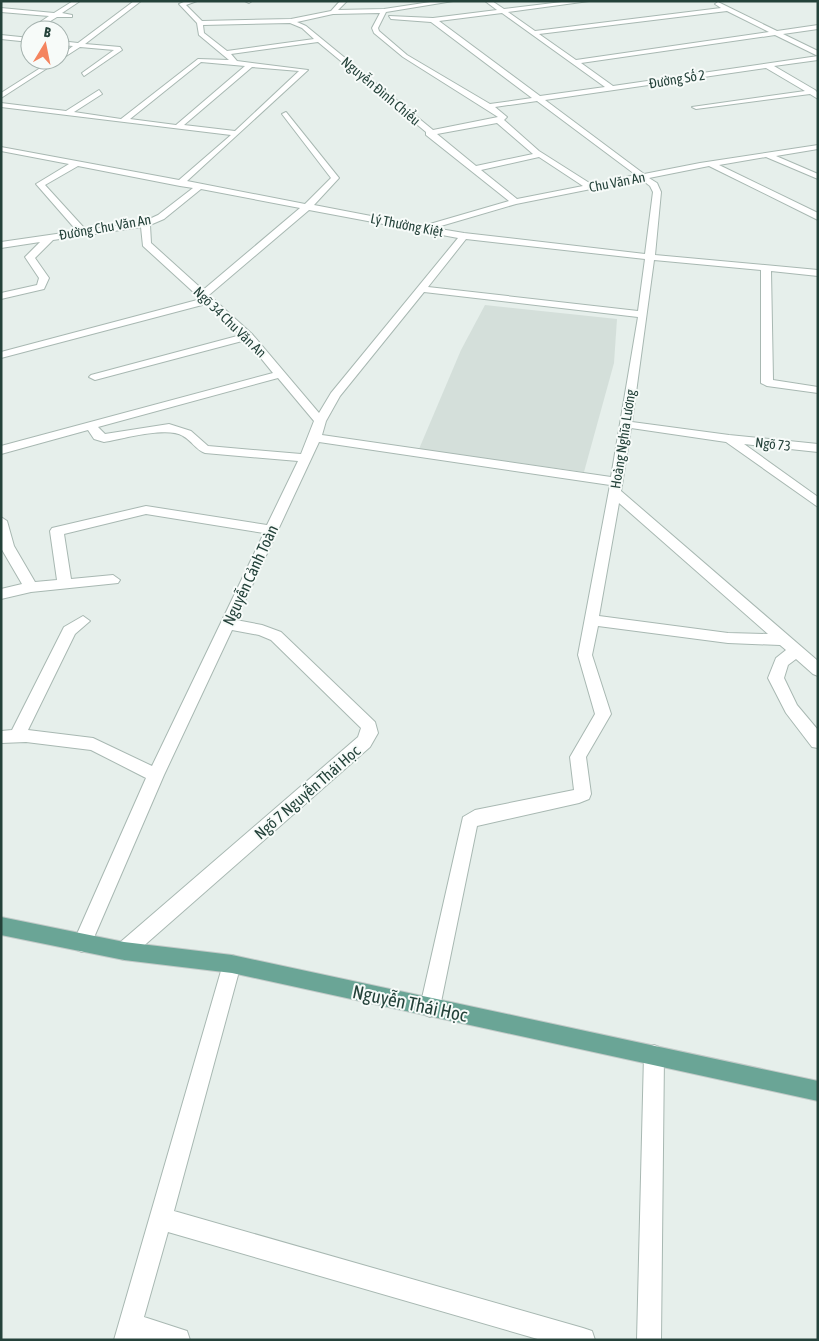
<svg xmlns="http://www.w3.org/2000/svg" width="819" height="1341" viewBox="0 0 819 1341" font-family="'Asap Condensed',sans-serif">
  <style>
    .built { fill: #d4dfda }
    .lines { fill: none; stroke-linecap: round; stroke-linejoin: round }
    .minor-casing { stroke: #a8b8b2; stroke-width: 2 }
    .major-casing { stroke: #c2cac8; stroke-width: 2 }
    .minor { fill: #fff; fill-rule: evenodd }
    .major { fill: #6aa596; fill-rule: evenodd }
    .labels { text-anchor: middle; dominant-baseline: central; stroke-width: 4; stroke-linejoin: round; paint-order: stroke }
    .far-street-label { font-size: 14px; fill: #24423a; stroke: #f7fbf9 }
    .street-label { font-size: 16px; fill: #24423a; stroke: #f7fbf9 }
    .near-street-label { font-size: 19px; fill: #24423a; stroke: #f7fbf9 }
  </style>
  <rect width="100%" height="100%" fill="#e6efeb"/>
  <path class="built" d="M485 305 617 319 614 363 584 472 419 449 461 350Z"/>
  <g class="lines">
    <defs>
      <path id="minor" d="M73 1H80L62 13 72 15V17H57L36 30 30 31V29L49 16 1 12V8L54 13Z
        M134 1H141L85 44 120 47 122 50 84 76 82 73 114 50 80 47 1 98V93L53 60H60V56L73 46 60 45V41L78 43Z
        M186 1H197L186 5 202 21 291 19 331 11 340 1H347L338 10 384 9 437 1H453L386 12 378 28 379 31 407 55 490 104 532 98 431 22 391 19 389 16 433 18 497 10 485 1H492L504 9 570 1H589L508 12 535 31 721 8 715 4 718 2 777 31 818 25V29L783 34 818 51V56L775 35 581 63 613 86 818 56V60L774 66 815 90 818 93V99L810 94 696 109 692 107 805 91 766 68 545 100 644 174 700 163 818 145V149L776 156 818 174V179L766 157 719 165 818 213V220L709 166 649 178 657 183 661 192 655 255 818 270V276L771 271 773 380 818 387V393L767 386 761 383V270L654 260 632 422 729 435 818 444V452L744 444 818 497V507L726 442 631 428 621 491 818 661V676L813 674 796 659 788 665 784 678 797 705 818 730V748L812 747 786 713 768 678 776 658 786 650 780 645 728 643 598 626 592 655 611 714 586 757 591 794 589 799 579 803 477 826 440 1007 437 1014 430 1017 423 1014 420 1007 463 817 475 810 574 790 570 757 595 714 578 655 610 485 319 442 236 620 262 625 281 632 375 722 378 733 370 747 131 957 124 960 117 957 115 951 117 945 358 737 361 728 271 640 259 635 232 630 164 775 89 949 82 952 75 949 73 943 146 778 91 750 26 742 1 743V731L12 730 64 627 83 616 90 621 75 634 28 730 93 738 152 766 264 533 146 514 64 534 71 579 113 575 120 580 118 583 31 592 1 599V589L22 584 1 548V517L7 521 14 546 35 582 57 580 50 531 52 528 146 506 267 525 298 461 205 453C196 450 191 440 183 436 167 426 123 439 104 442L94 439 88 430 1 454V446L273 373 246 340 95 380 89 377 91 375 241 335 206 304 1 358V352L201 299 143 246 141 227 53 240 35 258 49 278 44 289 1 299V293L37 285 39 278 25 257 40 242 1 248V242L77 231 36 184 69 164 1 151V147L179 180 231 135 1 107V103L66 111 99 90 102 94 74 112 121 119 198 59 229 60 199 35 197 23 179 4ZM727 11 769 32 576 60 539 34ZM380 13 372 28 374 33 403 57 498 117 433 130 306 26 297 22 333 14ZM502 13 605 87 540 96 439 21ZM290 23 302 28 314 39 227 51 204 33 203 25ZM318 42 426 132V135L509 201 423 226 314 205 339 178 286 112 282 114 331 178 305 204 187 181 308 70 237 61 231 54ZM201 62 245 66 176 125 130 119ZM252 67 299 71 235 131 184 125ZM537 101 636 175 591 184 539 151 504 120 507 117 495 107ZM497 123 533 154 476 166 437 134ZM539 157 583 186 517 199 481 170ZM78 166 180 186 193 188 158 215 143 222 86 230 45 185ZM641 179 650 186 653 192 645 254 464 233 434 228 516 204ZM201 189 300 208 203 290 151 243 150 225 164 219ZM309 210 458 238 331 393 319 413 252 334 209 295ZM466 239 645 259 638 311 428 287ZM424 292 638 317 611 477 322 435 326 421 340 396ZM278 378 314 421 301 454 208 446 191 431 169 424 105 434 98 427ZM619 503 768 634 728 633 599 616Z
        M245 1H252L249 3Z
        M1 35 30 38V42L1 39Z
        M232 955 239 958 241 964 174 1211 583 1328 592 1331 595 1340H541L168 1232 144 1317 187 1331 190 1340H114L223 964 225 958Z
        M654 1045 661 1048 664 1055 661 1340H637L644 1055 647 1048Z"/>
      <path id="major" d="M1 917 124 942 232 955 818 1081V1101L232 973 124 960 1 935Z"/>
    </defs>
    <use href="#minor" class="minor-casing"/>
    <use href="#major" class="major-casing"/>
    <use href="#minor" class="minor"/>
    <use href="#major" class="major"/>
  </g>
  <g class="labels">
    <g class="far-street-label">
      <text transform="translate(677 79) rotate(-9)">Đường Số 2</text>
      <text transform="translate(381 91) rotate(40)">Nguyễn Đình Chiểu</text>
      <text transform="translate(617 182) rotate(-11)">Chu Văn An</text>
      <text transform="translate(407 225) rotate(11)">Lý Thường Kiệt</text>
      <text transform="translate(105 227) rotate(-10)">Đường Chu Văn An</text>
      <text transform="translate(230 322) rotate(44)">Ngõ 34 Chu Văn An</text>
      <text transform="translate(623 439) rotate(-81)">Hoàng Nghĩa Lương</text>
      <text transform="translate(773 444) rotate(6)">Ngõ 73</text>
    </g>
    <g class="street-label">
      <text transform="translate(250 575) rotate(-65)">Nguyễn Cảnh Toàn</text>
      <text transform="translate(307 792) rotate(-41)">Ngõ 7 Nguyễn Thái Học</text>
    </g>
    <g class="near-street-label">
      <text transform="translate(410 1003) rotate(12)">Nguyễn Thái Học</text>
    </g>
  </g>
  <rect width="819" height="1341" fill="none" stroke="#24423a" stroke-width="5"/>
  <g transform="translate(45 45) rotate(10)"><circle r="24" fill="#f7fbf9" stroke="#a3b1ad"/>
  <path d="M0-4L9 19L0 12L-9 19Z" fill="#f4845f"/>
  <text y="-8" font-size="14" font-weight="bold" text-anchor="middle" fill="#24423a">B</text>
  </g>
</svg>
